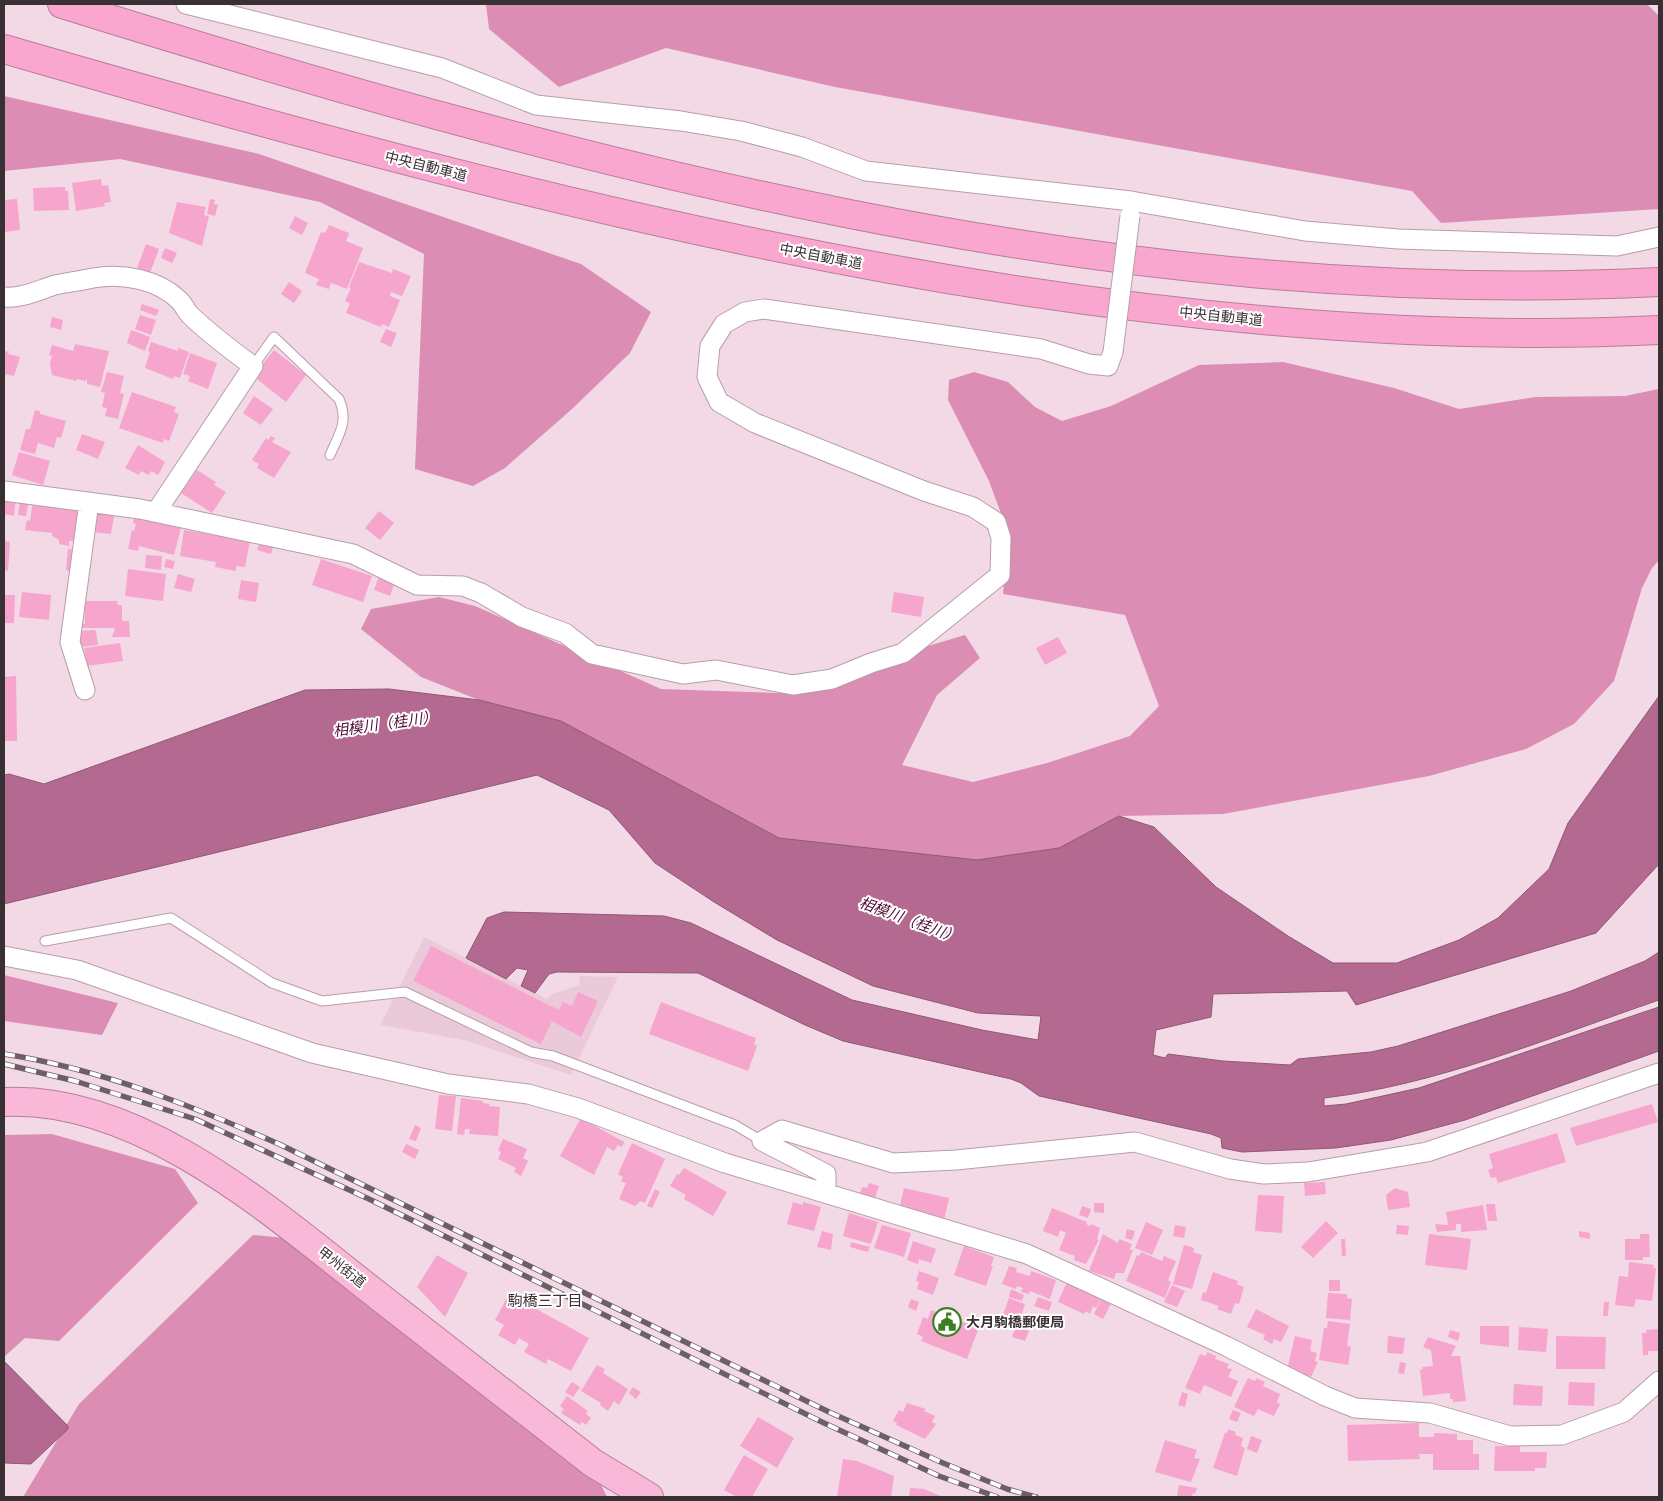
<svg xmlns="http://www.w3.org/2000/svg" width="1663" height="1501" viewBox="0 0 1663 1501" font-family="'DM Sans','Noto Sans JP',sans-serif">
  <style>
    .built { fill: #eacad9 }
    .forest { fill: #db8db4 }
    .water { fill: #b46990; stroke: #8f5874 }
    .building { fill: #f6a5cd }
    .lines { fill: none; stroke-linecap: round; stroke-linejoin: round }
    .service-casing { stroke: #b69ea9; stroke-width: 11 }
    .minor-casing { stroke: #b69ea9; stroke-width: 21 }
    .trunk-casing { stroke: #b67d99; stroke-width: 30 }
    .motorway-casing { stroke: #b67d99; stroke-width: 30 }
    .service { stroke: #fff; stroke-width: 9 }
    .minor { stroke: #fff; stroke-width: 19 }
    .trunk { stroke: #fab8d8; stroke-width: 28 }
    .motorway { stroke: #f9a7cf; stroke-width: 28 }
    .rail-casing { stroke: #6d5f66; stroke-width: 5.5 }
    .rail { stroke: #fff; stroke-width: 4; stroke-dasharray: 11; stroke-linecap: butt }
    .minor-bridge-casing { stroke: #b69ea9; stroke-width: 21; stroke-linecap: butt }
    .minor-bridge { stroke: #fff; stroke-width: 19 }
    .labels { text-anchor: middle; dominant-baseline: central; stroke-width: 4; stroke-linejoin: round; paint-order: stroke }
    .street-label { font-size: 14px; fill: #393034; stroke: #fff }
    .poi-label { font-size: 14px; font-weight: bold; fill: #393034; stroke: #fff; text-anchor: start }
    .water-label { font-size: 15px; font-style: italic; fill: #520c37; stroke: #fff }
    .neighbourhood-label { font-size: 15px; fill: #393034; stroke: #fff }
  </style>
  <rect width="100%" height="100%" fill="#f3d9e5"/>
  <path class="built" d="M424 937 547 999 552 994 579 985 580 976 618 977 571 1075 464 1040 380 1025Z"/>
  <path class="forest" d="M486 4H1647L1659 16V209L1441 223 1412 191 835 87 666 48 559 87 489 29Z
    M4 96 259 154 581 264 651 312 630 353 572 409 505 468 473 486 415 469 424 254 320 202 120 159 4 171Z
    M1283 362 1394 388 1459 409 1536 397 1625 396 1659 389V560L1652 568 1642 588 1614 681 1574 724 1526 749 1429 776 1223 814 1119 816 1059 848 977 860 779 838 561 721 479 700 421 677 361 629 371 609 439 597 475 606 661 689 780 693 846 684 918 649 965 635 980 658 937 695 902 765 973 782 1047 763 1130 736 1159 706 1125 615 1003 594 1008 532 989 481 948 400 949 380 974 372 1008 382 1035 407 1062 421 1111 406 1199 365Z
    M4 975 118 1003 102 1035 4 1021Z
    M52 1134 175 1169 198 1203 59 1341 25 1338 4 1357V1135Z
    M253 1235 296 1239 595 1472 607 1497H23L79 1404Z"/>
  <path class="water" d="M389 689 479 700 561 721 779 838 977 860 1059 848 1119 816 1154 827 1216 887 1288 936 1333 963H1397L1459 940 1498 918 1549 869 1568 823 1659 696V864L1596 933 1356 1005 1347 991 1213 994 1211 1017 1156 1030 1153 1055 1165 1058 1168 1054 1223 1061 1290 1065 1298 1059 1371 1052 1398 1046 1571 991 1645 961 1659 952V1000C1551 1037 1437 1085 1324 1098V1106L1346 1104 1419 1088 1659 1007V1051L1465 1120 1391 1140 1336 1148 1242 1152 1222 1148 1221 1138 1211 1134 1039 1096 1021 1083 1011 1079 843 1041 805 1025 698 973 557 972 549 974 535 993 521 986 528 970 517 968 506 979 466 958 487 918 504 912 664 916 691 923 852 1000 982 1030 1038 1040 1041 1016 978 1013 873 986 777 940 714 902 655 863 609 810 537 775 4 904V775L9 774 44 784 305 690Z
    M4 1361 68 1426V1429L31 1464 4 1463Z"/>
  <path class="building" d="M101 179 102 186 108 185 111 202 104 203 105 206 76 211 72 183Z
    M65 187V191H68L69 210 34 211 33 188Z
    M17 199 20 230 4 232V200Z
    M210 199 215 200 214 204 218 205 215 216 207 214Z
    M177 202 206 207 204 215 209 216 202 246 169 233Z
    M295 216 308 223 302 235 289 228Z
    M329 225 349 233 346 241 363 248 347 289 331 283 329 289 316 285 319 279 305 273 321 232 325 233Z
    M146 244 159 249 150 273 137 268Z
    M165 248 177 253 172 263 161 258Z
    M359 262 392 273 393 269 411 276 402 296 391 292 390 296 400 300 389 327 382 324 381 327 346 313 350 303 345 301 351 288 349 287Z
    M289 282 302 291 294 303 281 294Z
    M142 304 159 310 156 316 140 310Z
    M140 315 156 320 151 335 135 329Z
    M52 317 63 320 61 330 50 327Z
    M386 329 397 333 391 347 380 342Z
    M131 330 150 337 145 351 127 343Z
    M151 342 178 351V348L189 352 180 378 174 376 173 379 145 368 150 352 148 351Z
    M75 344 109 351 100 387 87 384V377L86 381 77 379 76 381 52 375 50 363 52 356 49 355 52 345 73 351Z
    M274 350 306 375 286 402 253 376Z
    M9 351 8 354 20 357 14 376 4 374V352Z
    M190 353 217 363 208 389 188 381 190 376 183 374Z
    M107 372 124 376 120 393 124 394 118 419 105 416 107 408 102 407 105 393 101 392Z
    M132 392 176 407 174 412 179 414 169 441 164 439 163 443 119 428Z
    M254 396 273 409 261 425 243 413Z
    M35 410 40 411V414L66 421 61 438 57 437 54 448 38 443 35 454 20 450 26 429H30Z
    M82 434 105 442 98 459 76 450Z
    M271 436 275 438 272 442 291 452 274 478 257 468 259 464 252 460 266 438 268 440Z
    M138 445 165 462 158 475 151 471 149 475 141 471 139 475 125 468Z
    M19 452 50 461 43 485 12 475Z
    M197 470 216 482 214 485 226 492 212 513 181 493Z
    M4 496 16 498 14 516 4 514Z
    M20 500 29 501 26 516 18 515Z
    M33 501 81 510 77 534 75 533 74 541H69V546L59 544V540L52 536V533L25 530 27 520 30 521Z
    M96 507 115 510 111 534 92 532Z
    M379 511 394 523 380 540 365 528Z
    M134 517 181 528 174 555 139 546 138 551 128 549 132 530 134 531 136 524 133 523Z
    M184 530 250 541 245 567 236 566V571L215 567 216 562 180 556Z
    M4 541 10 542 8 571 4 570Z
    M260 541 274 545 271 554 257 550Z
    M68 549 77 550 74 575 69 574V571L66 570Z
    M146 555 162 556 161 570 145 568Z
    M166 559 175 561 173 569 164 567Z
    M321 559 372 576 363 602 312 585Z
    M128 569 166 574 163 601 125 596Z
    M178 574 195 579 191 592 174 588Z
    M379 576 395 582 390 596 374 590Z
    M241 580 259 583 256 602 238 599Z
    M22 592 51 595 49 620 19 617Z
    M894 592 924 597 921 617 891 612Z
    M4 595H15L14 623H4Z
    M84 601H117L118 605H122V621H129L130 637H112L115 628H80V624H85Z
    M93 630 96 631 98 645 81 647 79 631Z
    M1058 637 1067 653 1045 665 1036 648Z
    M120 643 123 661 87 666 84 648Z
    M16 676 17 741H4V677Z
    M431 946 559 1010 563 1002 572 1006 578 992 598 1001 581 1037 552 1021 541 1044 413 981Z
    M661 1002 756 1038 754 1044 757 1046 748 1071 649 1034Z
    M439 1095 456 1096 452 1131 435 1129Z
    M461 1098 483 1101V1103L490 1104 489 1106 500 1107 498 1136 469 1134 470 1129H465L464 1135 457 1134Z
    M1652 1104 1658 1122 1576 1146 1570 1128Z
    M581 1118 624 1142 622 1147 618 1145 614 1151 607 1147 594 1175 560 1156Z
    M415 1125 421 1128 416 1141 409 1139Z
    M1557 1133 1566 1162 1498 1183 1496 1177 1491 1178 1488 1170 1493 1168 1489 1154Z
    M503 1139 527 1149 523 1158 528 1161 521 1176 514 1172 516 1168 498 1159 501 1152 498 1150Z
    M632 1143 665 1159 645 1203 640 1201 635 1206 619 1199 626 1183 621 1181 623 1177 618 1174Z
    M406 1144 419 1150 415 1159 402 1152Z
    M684 1168 727 1192 713 1216 684 1199 686 1195 670 1186 677 1174 679 1175Z
    M1325 1182 1326 1194 1305 1196 1304 1183Z
    M869 1183 879 1186 874 1201 859 1197 862 1187 867 1188Z
    M904 1188 949 1198 944 1220 899 1210Z
    M1395 1188 1408 1192 1410 1207 1388 1210 1386 1195Z
    M655 1189 660 1192 652 1208 647 1206Z
    M1258 1195 1284 1196 1282 1233 1255 1231Z
    M793 1202 803 1205V1202L821 1207 814 1231 787 1224Z
    M1094 1203H1104V1213L1094 1212Z
    M1486 1204H1495L1497 1221H1488Z
    M1483 1205 1487 1230 1461 1232V1224H1456V1230L1437 1232 1435 1224 1448 1225 1446 1212Z
    M1082 1206 1091 1209 1088 1218 1079 1215Z
    M1052 1208 1087 1222 1086 1224 1090 1226 1091 1224 1100 1228 1097 1239 1099 1240 1086 1264 1074 1260 1075 1256 1059 1250 1066 1233 1060 1230 1058 1237 1043 1231Z
    M849 1213 878 1222 871 1244 843 1236Z
    M1326 1221 1338 1233 1313 1258 1301 1247Z
    M1146 1222 1163 1230 1152 1255 1135 1248Z
    M882 1225 911 1233 904 1257 874 1248Z
    M1175 1225 1186 1227 1184 1238 1173 1236Z
    M1397 1225 1409 1226 1408 1235 1396 1234Z
    M1127 1229 1135 1231 1132 1240 1125 1238Z
    M822 1231 833 1234 831 1250 817 1247Z
    M1579 1231 1590 1233V1239L1579 1237Z
    M1103 1234 1118 1243 1119 1239 1132 1244 1130 1250H1133L1124 1273H1116L1114 1279 1089 1271Z
    M1429 1234 1471 1239 1467 1270 1425 1265Z
    M1640 1234H1649L1650 1257H1643V1260H1625V1239H1640Z
    M1341 1239H1345L1346 1256H1342Z
    M913 1241 936 1249 931 1263 919 1259 918 1264 907 1260Z
    M851 1242 870 1247 868 1252 850 1247Z
    M1184 1245 1194 1248 1193 1252 1202 1255 1192 1289 1173 1284Z
    M964 1246 994 1257 991 1266H993L986 1286 954 1275Z
    M1141 1252 1162 1261 1164 1256 1176 1261 1168 1280 1171 1282 1165 1298 1126 1281 1137 1255 1139 1256Z
    M437 1255 468 1273 445 1317 417 1287Z
    M1629 1262 1654 1265 1653 1268H1656L1652 1301 1636 1299 1634 1307 1615 1305 1619 1276 1628 1277Z
    M1009 1266 1017 1268 1016 1272 1030 1276 1031 1271 1056 1280 1050 1299 1030 1291 1029 1294 1021 1292 1023 1288 1017 1286 1016 1289 1002 1284Z
    M919 1271 939 1278 933 1295 917 1289 919 1282 916 1281Z
    M1213 1272 1238 1281 1237 1284 1244 1287 1239 1304 1235 1303 1231 1314 1217 1309 1219 1306 1201 1300 1203 1292 1206 1293Z
    M1329 1280H1340V1291H1329Z
    M1067 1282 1101 1298 1096 1308 1093 1306 1090 1314 1086 1311 1084 1314 1058 1302Z
    M1172 1285 1185 1291 1177 1307 1164 1302Z
    M1011 1289 1024 1295 1022 1301 1009 1297Z
    M1328 1293 1347 1294V1298L1352 1299 1350 1320 1326 1318Z
    M509 1294 589 1338 571 1371 548 1359 546 1364 524 1352 529 1344 519 1338 515 1345 498 1335 504 1325 495 1320Z
    M1038 1297 1052 1302 1049 1311 1034 1306Z
    M1009 1298 1025 1304 1018 1325 1015 1324 1013 1328 1000 1323Z
    M911 1299 919 1302 916 1311 908 1307Z
    M1101 1299 1111 1304 1103 1319 1094 1314Z
    M1604 1302H1609L1608 1316H1603Z
    M1256 1309 1289 1326 1281 1342 1274 1339 1272 1344 1263 1339 1265 1335 1247 1327Z
    M931 1310 974 1326 973 1328 978 1330 967 1359 921 1341 923 1337 917 1334 923 1317 928 1319Z
    M1328 1321 1350 1324 1347 1346 1351 1347 1348 1365 1319 1360 1324 1328H1327Z
    M1016 1326 1029 1331 1025 1341 1012 1337Z
    M1480 1326H1509V1347L1480 1344Z
    M1519 1327 1548 1329 1546 1352 1518 1350Z
    M1659 1329V1351H1648V1355H1643L1642 1333H1647L1646 1330Z
    M1450 1330 1460 1333 1458 1341 1448 1337Z
    M1295 1336 1312 1340 1310 1351 1317 1353 1315 1361 1318 1362 1311 1377 1287 1370Z
    M1388 1336 1405 1338 1403 1354 1387 1353Z
    M1556 1336 1606 1337 1605 1369H1556Z
    M1428 1337 1456 1346 1451 1356H1460L1466 1401 1453 1402V1399H1450V1393L1423 1396 1420 1370 1423 1369 1422 1367 1433 1366 1431 1350 1423 1347Z
    M1207 1352 1216 1356 1215 1359 1229 1364 1227 1368 1232 1369 1228 1377 1238 1381 1231 1397 1204 1385 1200 1394 1185 1388 1200 1354 1206 1356Z
    M1400 1362 1406 1363 1404 1374 1398 1373Z
    M597 1365 605 1369 603 1373 628 1389 619 1405 614 1401 608 1411 600 1405 601 1403 581 1391Z
    M1248 1378 1255 1381 1256 1378 1265 1382 1263 1386 1280 1394 1277 1402 1280 1404 1274 1416 1258 1409 1254 1416 1234 1407Z
    M572 1382 580 1387 573 1397 565 1392Z
    M1569 1382 1595 1383 1594 1406 1568 1405Z
    M1514 1384 1543 1386 1542 1406 1513 1405Z
    M633 1387 641 1392 636 1399 629 1393Z
    M1182 1392 1188 1394 1185 1407 1178 1405Z
    M567 1396 588 1411 586 1414 591 1418 586 1425 582 1422 580 1425 561 1413 564 1409 560 1406Z
    M907 1403 926 1409 924 1411 935 1416 932 1422 936 1424 925 1439 896 1425 897 1423 893 1421 899 1410 903 1412Z
    M1233 1410 1241 1413 1237 1422 1229 1419Z
    M758 1417 794 1438 777 1468 740 1446Z
    M1419 1423V1437H1434V1433L1457 1434V1440H1473V1454H1479V1470H1433V1454H1419L1420 1459 1348 1461 1347 1425Z
    M1228 1429 1236 1432 1235 1435 1243 1438 1241 1446 1245 1448 1237 1476 1213 1468 1225 1433H1227Z
    M1251 1436 1262 1440 1257 1453 1247 1449Z
    M1165 1440 1197 1450 1194 1458 1200 1459 1191 1482 1155 1472Z
    M1495 1446H1520V1452H1547L1546 1468H1535V1471H1494Z
    M744 1455 768 1469 752 1497H737L724 1490Z
    M843 1459 857 1461 894 1476 891 1497H837Z
    M1179 1485 1197 1488 1195 1494 1193 1493 1192 1497H1178L1177 1495Z
    M910 1488 924 1489 943 1497H909Z"/>
  <g class="lines">
    <defs>
      <path id="service" d="M253 366 274 337 339 399C349 422 339 434 330 455
        M45 941 171 918 272 983 322 1001 405 992 531 1052 553 1056 735 1125 762 1141"/>
      <path id="minor" d="M186 4 442 68 536 105 681 121 741 131 802 147 866 171 1131 201 1305 231 1398 239 1617 246 1659 237
        M4 297C21 299 39 290 55 285 68 282 81 281 93 278 122 273 157 279 179 300 184 305 186 311 190 315 210 334 231 350 253 366L156 512
        M4 491 140 509 353 554 417 585 463 586 481 593 522 617 565 633 592 654 683 674 716 670 793 685 832 679 871 663 903 653 1000 575 1001 538 996 522 973 507 924 491 755 423 719 402 707 377 710 346 724 324 745 312 764 309 1041 349 1089 364 1108 366 1113 352
        M85 690 70 642 89 502
        M4 956 77 970 312 1053 448 1084 528 1094 578 1108 725 1163 1027 1254 1226 1346 1325 1396 1355 1408 1430 1413 1510 1436 1562 1435 1624 1412 1659 1381
        M762 1141 782 1130 893 1163 956 1160 1135 1142 1230 1169 1264 1174 1308 1172 1427 1152 1659 1073
        M762 1141 826 1174V1193"/>
      <path id="trunk" d="M4 1102C143 1095 278 1218 381 1298 452 1353 523 1408 593 1463L649 1497"/>
      <path id="motorway" d="M62 4C578 165 1113 310 1659 282
        M4 49C335 145 668 236 1009 289 1224 322 1442 341 1659 330"/>
    </defs>
    <use href="#service" class="service-casing"/>
    <use href="#minor" class="minor-casing"/>
    <use href="#trunk" class="trunk-casing"/>
    <use href="#motorway" class="motorway-casing"/>
    <use href="#service" class="service"/>
    <use href="#minor" class="minor"/>
    <use href="#trunk" class="trunk"/>
    <use href="#motorway" class="motorway"/>
    <defs>
      <path id="rail" d="M4 1054C101 1069 192 1106 281 1145L829 1412 943 1463 1007 1489 1036 1497
        M4 1064 75 1081 195 1119 369 1199 824 1423 939 1476 997 1497"/>
    </defs>
    <use href="#rail" class="rail-casing"/>
    <use href="#rail" class="rail"/>
    <defs>
      <path id="minor-bridge" d="M1113 352 1130 216"/>
    </defs>
    <use href="#minor-bridge" class="minor-bridge-casing"/>
    <use href="#minor-bridge" class="minor-bridge"/>
  </g>
  <defs>
    <symbol id="civic-ring" viewBox="-11 -11 22 22"><circle r="9.5" fill="#fff" stroke="#3b7f22" stroke-width="1.5"/><path d="M-.6-6.5H3V-4.5H.6V-3L4-1V1h2V6H-6V1h2V-1L-.6-3ZM-1.2 2.5V6h2.4V2.5Z" fill="#3b7f22"/></symbol>
  </defs>
  <g fill-rule="evenodd">
    <use href="#civic-ring" x="931" y="1306" width="32" height="32"/>
  </g>
  <g class="labels">
    <g class="street-label">
      <text transform="translate(426 166) rotate(14)">中央自動車道</text>
      <text transform="translate(821 256) rotate(11)">中央自動車道</text>
      <text transform="translate(1221 316) rotate(6)">中央自動車道</text>
      <text transform="translate(342 1267) rotate(38)">甲州街道</text>
    </g>
    <g class="poi-label">
      <text x="966" y="1322">大月駒橋郵便局</text>
    </g>
    <g class="water-label">
      <text transform="translate(385 724) rotate(-8)">相模川（桂川）</text>
      <text transform="translate(909 920) rotate(20)">相模川（桂川）</text>
    </g>
    <g class="neighbourhood-label">
      <text x="545" y="1301">駒橋三丁目</text>
    </g>
  </g>
  <rect width="1663" height="1501" fill="none" stroke="#393034" stroke-width="10"/>
</svg>
